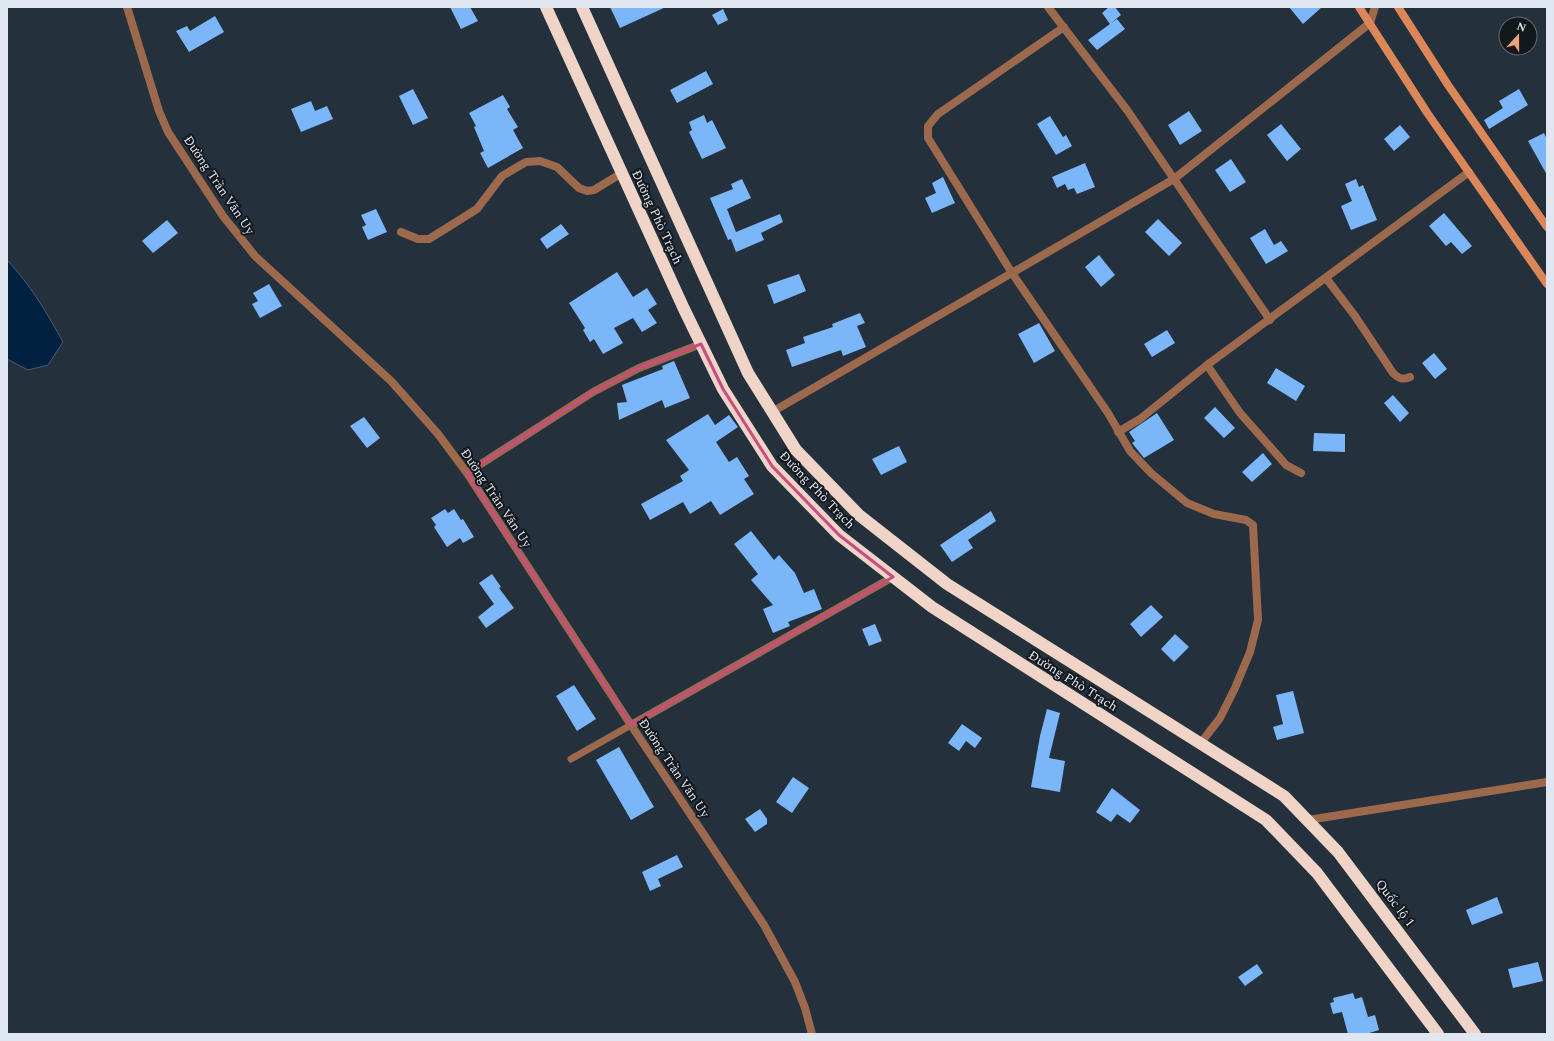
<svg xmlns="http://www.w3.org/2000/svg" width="1554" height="1041" viewBox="0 0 1554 1041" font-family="Spectral,serif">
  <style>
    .water { fill: #022140; stroke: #455c75 }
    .building { fill: #7bb6f9 }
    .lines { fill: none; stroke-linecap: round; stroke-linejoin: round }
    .lane { stroke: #9d694d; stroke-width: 7 }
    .street { stroke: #9d694d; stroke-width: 8 }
    .secondary { stroke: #db875a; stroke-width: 8 }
    .highway { stroke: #efd4c7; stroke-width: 12 }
    .marked { fill: none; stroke: #ca4c80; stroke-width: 3; stroke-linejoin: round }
    .labels { text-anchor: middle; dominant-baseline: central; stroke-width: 4; stroke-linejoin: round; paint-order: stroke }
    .street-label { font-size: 13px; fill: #e0e7f0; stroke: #13181d }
  </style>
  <rect width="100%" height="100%" fill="#25303d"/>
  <path class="water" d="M7 260C30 284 47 313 63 342L48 365 28 370 7 359Z"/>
  <path class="building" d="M450 7H470L478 21 461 29Z
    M610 7H666L620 28Z
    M1109 7H1115L1121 15 1111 23 1117 19 1125 29 1097 50 1088 40 1110 24 1102 13Z
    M1289 7H1322L1303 24Z
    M723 9 728 20 718 25 712 15Z
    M215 16 224 32 189 52 176 31 187 26 190 31Z
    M706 71 713 84 677 103 670 90Z
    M413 89 428 118 413 125 399 96Z
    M1519 89 1528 105 1489 129 1484 120 1503 108 1499 101Z
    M503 95 510 107 507 109 518 127 513 130 523 148 488 168 480 153 484 151 474 127 476 126 469 113Z
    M311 101 315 111 327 106 333 119 301 132 291 109Z
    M1189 111 1202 131 1180 145 1168 125Z
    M704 115 707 123 712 120 726 148 702 159 689 132 692 130 689 122Z
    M1050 116 1063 137 1066 135 1072 146 1056 155 1037 124Z
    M1281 124 1301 149 1287 161 1267 135Z
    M1400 125 1410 137 1394 151 1384 139Z
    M1544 133 1547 139V175L1528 141Z
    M1231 159 1246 182 1230 192 1215 170Z
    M1085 163 1095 187 1077 194 1074 188 1068 190 1065 184 1057 188 1052 177Z
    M943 177 955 203 932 213 925 198 936 193 932 183Z
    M742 179 751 198 727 209 736 232 780 214 783 222 761 233 764 240 736 252 731 239 728 240 710 198 733 189 731 184Z
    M1356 179 1359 187 1363 185 1377 220 1351 230 1341 206 1352 201 1345 184Z
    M376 209 387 232 368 240 362 227 366 225 361 215Z
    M1444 213 1472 246 1462 254 1451 242 1446 246 1429 226Z
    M1158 219 1182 243 1169 256 1145 232Z
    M167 220 178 233 153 253 142 241Z
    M561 224 569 234 547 249 540 239Z
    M1265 229 1274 245 1281 241 1288 251 1266 264 1250 238Z
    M1099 255 1115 275 1101 287 1085 267Z
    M617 272 633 297 647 288 657 304 648 310 657 323 642 332 633 318 614 328 623 343 603 354 594 339 590 342 583 330 585 328 569 303Z
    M799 274 806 291 774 304 767 285Z
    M269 284 282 306 260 318 252 304 258 301 253 293Z
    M860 313 865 323 857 326 866 347 843 356 841 350 792 367 786 350 805 343 803 337 833 327 832 324Z
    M1039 323 1055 351 1034 363 1018 334Z
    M1167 330 1175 343 1152 357 1144 344Z
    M1434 353 1447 369 1435 379 1422 363Z
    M674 361 690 398 665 408 662 400 619 420 617 403 627 402 622 385 663 369 662 366Z
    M1276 368 1305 386 1296 401 1267 383Z
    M1393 395 1409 413 1400 422 1384 403Z
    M1215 407 1235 428 1224 438 1204 418Z
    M1157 413 1174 440 1144 458 1132 443 1135 441 1129 432Z
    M708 414 715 425 729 415 738 427 716 442 729 462 737 457 749 476 744 479 754 494 720 515 711 501 690 514 683 502 650 520 641 504 683 481 680 476 689 470 666 440Z
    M364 417 380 438 367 448 350 426Z
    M1314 433 1345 434V452L1313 451Z
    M899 446 907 462 881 475 872 459Z
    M1263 453 1272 464 1252 482 1242 472Z
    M445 509 448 513 454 509 461 520 463 519 474 537 463 543 460 538 447 547 434 527 436 525 431 518Z
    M991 511 996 521 968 540 973 548 952 562 940 545Z
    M751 531 774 560 779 555 795 573 804 593 814 589 822 609 788 622 790 626 773 633 763 609 773 605 751 580 758 574 734 544Z
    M492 574 501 587 499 588 514 608 486 628 478 617 494 604 479 583Z
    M1151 605 1163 617 1141 637 1130 624Z
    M875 624 882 641 869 646 862 629Z
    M1175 634 1189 647 1174 662 1161 649Z
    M574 685 596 719 577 731 556 696Z
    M1293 691 1304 733 1277 740 1273 727 1283 724 1276 695Z
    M1047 709 1060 713 1049 758 1065 761 1060 792 1031 787 1040 736Z
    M962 724 982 738 975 748 966 741 959 751 948 743Z
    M619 747 654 807 631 820 596 760Z
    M793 777 809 788 792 813 776 802Z
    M1112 788 1140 810 1130 823 1117 814 1111 822 1096 812Z
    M760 809 767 819V824L755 832 745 819Z
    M677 855 683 867 658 879 661 886 650 891 642 872Z
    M1497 897 1503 913 1472 925 1466 910Z
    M1538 962 1543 981 1513 988 1508 969Z
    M1257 964 1263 973 1245 986 1238 977Z
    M1353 993 1355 999 1362 997 1368 1017 1375 1015 1379 1030 1366 1034H1348L1342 1012 1333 1014 1330 1003 1334 1002 1333 998Z"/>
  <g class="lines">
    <path class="lane" d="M571 759 631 725"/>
    <path class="street" d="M127 7 159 111 168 132 223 216 255 256 391 381 438 434 467 473 631 725 764 925 795 982 805 1008 812 1034
      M1048 7 1127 110 1270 320
      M1064 27 938 114 928 126V138L1012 273 1108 413 1130 451 1151 473 1187 503 1214 514 1246 520 1253 525 1258 620 1250 652 1235 688 1220 718 1200 744
      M401 232 418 239H429L477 209 502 176 526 162 540 161 557 167 579 188 587 191 594 190 622 173
      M1326 278 1355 316 1393 373C1399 379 1403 380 1410 377
      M1207 365 1240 413 1280 458 1286 465 1301 473
      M772 412 1174 179 1370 23 1375 7
      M1118 432 1140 419 1207 365 1469 172
      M467 473 593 392 639 368 701 344
      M631 725 893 577
      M1308 820 1547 782"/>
    <path class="secondary" d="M1359 7 1428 114 1547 284
      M1398 7 1448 85 1547 227"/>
    <path class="highway" d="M546 7 684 309 723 389 772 466 839 535 932 607 1266 820 1317 873 1438 1034
      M582 7 748 373 796 450 859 515 947 584 1284 796 1338 852 1475 1034"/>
  </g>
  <path class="marked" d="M701 344 723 389 772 466 839 535 893 577 631 725 467 473 593 392 639 368Z"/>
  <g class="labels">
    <g class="street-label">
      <text transform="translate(219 185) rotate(56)">Đường Trần Văn Uy</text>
      <text transform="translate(657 217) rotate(65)">Đường Phò Trạch</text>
      <text transform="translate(817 490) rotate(46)">Đường Phò Trạch</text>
      <text transform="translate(496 498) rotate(56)">Đường Trần Văn Uy</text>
      <text transform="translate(1073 681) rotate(32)">Đường Phò Trạch</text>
      <text transform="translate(674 768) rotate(56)">Đường Trần Văn Uy</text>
      <text transform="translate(1395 903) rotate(53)">Quốc lộ 1</text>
    </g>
  </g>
  <rect width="1554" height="1041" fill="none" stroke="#e0e7f0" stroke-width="16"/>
  <g transform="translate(1518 36) rotate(21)"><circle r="19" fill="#13181d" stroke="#656b71"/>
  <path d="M0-3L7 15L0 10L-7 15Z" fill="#f0a279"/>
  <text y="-6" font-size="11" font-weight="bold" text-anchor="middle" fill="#e0e7f0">N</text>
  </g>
</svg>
